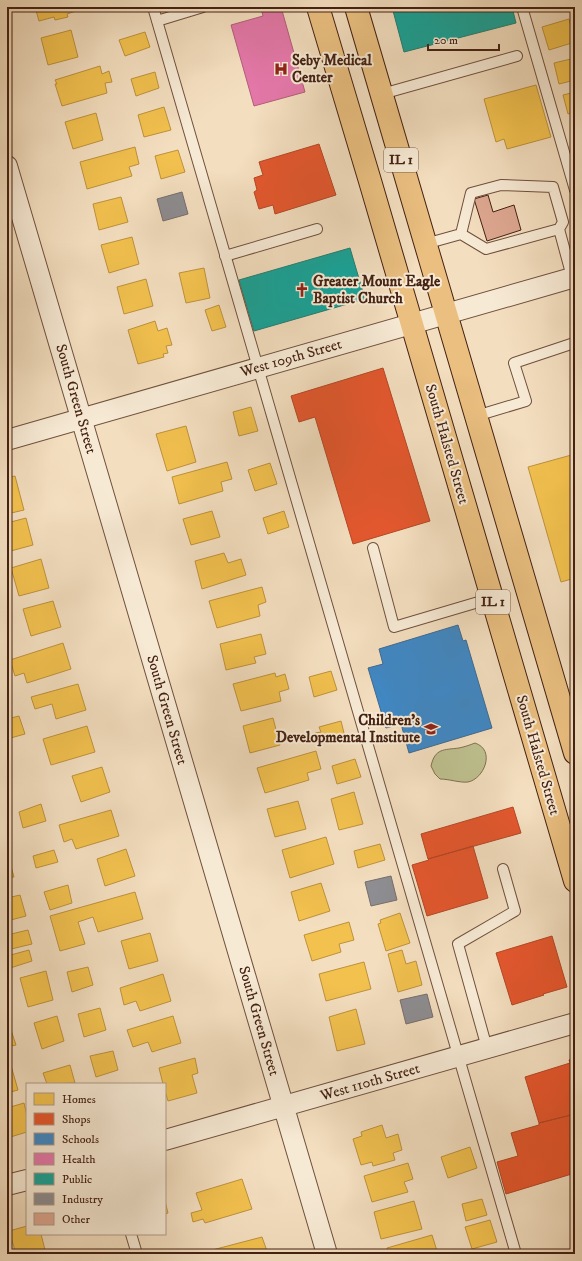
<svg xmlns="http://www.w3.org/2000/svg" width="582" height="1261" viewBox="0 0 582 1261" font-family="'IM FELL DW Pica',serif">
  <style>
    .green { fill: #bec08f; stroke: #817050 }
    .homes { fill: #f2c14e; stroke: #be913c }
    .shops { fill: #e4572e; stroke: #b44726 }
    .schools { fill: #3f88c5; stroke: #40698f }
    .health { fill: #e377a8; stroke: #b35d7b }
    .public { fill: #17a398; stroke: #247c70 }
    .industry { fill: #8d8d92; stroke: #776d6c }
    .building { fill: #dda791; stroke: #442112 }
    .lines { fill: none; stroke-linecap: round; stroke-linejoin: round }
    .service-casing { stroke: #70503d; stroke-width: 12 }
    .minor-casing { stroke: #70503d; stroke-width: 22 }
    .primary-casing { stroke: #442112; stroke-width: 24 }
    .service { stroke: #f7ead5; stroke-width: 10 }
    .minor { stroke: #f7ead5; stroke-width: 20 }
    .primary { stroke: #eabf80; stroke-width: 22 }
    .labels { text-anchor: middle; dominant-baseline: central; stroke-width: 4; stroke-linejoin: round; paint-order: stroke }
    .shield { fill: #f7ead5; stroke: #7a5d4c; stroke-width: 1 }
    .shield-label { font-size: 14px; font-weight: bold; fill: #442112 }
    .poi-label { font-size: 15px; font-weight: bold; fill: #442112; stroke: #f7ead5; text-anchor: start }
    .street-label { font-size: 15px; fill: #442112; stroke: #f7ead5 }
  </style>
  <rect width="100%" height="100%" fill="#f3debf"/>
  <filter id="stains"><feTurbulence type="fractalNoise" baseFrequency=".005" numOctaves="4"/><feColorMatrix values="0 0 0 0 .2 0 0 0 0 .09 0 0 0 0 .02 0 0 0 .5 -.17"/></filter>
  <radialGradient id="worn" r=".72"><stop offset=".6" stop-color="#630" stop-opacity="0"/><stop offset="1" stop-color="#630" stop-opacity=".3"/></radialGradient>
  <path class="green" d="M475 743C496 750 484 779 468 782 460 783 449 779 440 779L435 774 431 766C435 748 444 750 459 748 464 747 470 745 475 743Z"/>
  <path class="homes" d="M35 7H82V9L67 14 68 17 55 20 54 17 39 21Z
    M569 19 575 42 549 50 542 27Z
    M71 30 78 57 48 65 41 38Z
    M145 32 150 47 125 56 119 40Z
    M575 58V80L559 84 554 63Z
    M100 66 102 74 109 71 112 82 105 83 107 93 62 106 55 84H57L55 80Z
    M155 72 159 88 136 96 131 79Z
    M536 85 551 137 507 149 504 139 496 142 484 99Z
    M575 92V112L568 114 563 95Z
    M164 107 171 130 144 137 138 115Z
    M96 113 103 140 73 149 65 122Z
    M135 147 139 164 129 167 132 176 87 189 80 162Z
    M178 150 185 172 161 179 155 156Z
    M121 197 128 222 99 230 93 204Z
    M132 237 139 264 109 273 101 245Z
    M204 268 210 298 186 303 179 273Z
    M146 279 153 306 124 314 117 287Z
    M219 305 226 327 212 331 205 310Z
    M155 321 158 331 167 328 172 345 166 346 168 353 163 354 164 357 138 364 128 330Z
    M251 407 258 431 239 436 233 412Z
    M186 426 196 462 167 471 156 434Z
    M575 454V578L561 582 528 467Z
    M227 462 232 479 221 482 223 491 179 504 172 477Z
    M270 463 277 484 255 491 248 470Z
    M15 476 24 510 7 514V478Z
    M212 511 220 537 191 545 183 519Z
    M284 511 289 527 268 534 263 518Z
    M26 518 33 545 7 552V523Z
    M224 553 228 563 241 559 246 575 202 589 195 561Z
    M41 559 49 588 19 596 11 568Z
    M262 587 266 602 258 605 260 616 217 628 209 601Z
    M53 601 61 627 31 636 23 609Z
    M261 634 266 654 254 657 256 663 226 670 220 644Z
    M63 643 71 669 27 683 24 673 15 676 10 660Z
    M331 671 337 690 314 697 309 677Z
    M275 673 276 677 285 674 289 689 279 692 281 701 241 711 233 684Z
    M7 679 11 695 7 696Z
    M78 684 86 710 56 719 52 704 35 709 31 697Z
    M19 716 25 734 7 739V719Z
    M273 718 280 745 250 753 243 726Z
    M341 721 345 737 318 745 315 733 321 732 319 727Z
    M87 726 95 752 51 765 43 739Z
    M316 751 321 769 307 773 309 780 265 793 257 768Z
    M355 759 361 777 337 784 332 766Z
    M102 767 110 792 81 802 72 776Z
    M354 792 363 824 339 830 331 799Z
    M298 801 306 829 275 837 267 809Z
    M41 804 46 821 23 828 19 812Z
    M111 810 119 836 76 849 72 839 64 842 59 825Z
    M326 837 334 864 290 878 282 850Z
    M380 844 385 860 358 868 354 851Z
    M126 849 135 876 105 886 97 859Z
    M54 850 58 862 36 868 33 856Z
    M9 859 14 877 7 878V860Z
    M321 883 330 911 299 921 291 892Z
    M68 885 72 903 50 910 44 892Z
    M135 892 143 919 98 932 93 917 78 922 85 944 60 951 50 916Z
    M20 895 26 916 7 921V898Z
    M400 913 410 943 386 951 378 924 381 923 380 920Z
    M349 922 354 940 339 944 341 952 312 961 304 935Z
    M28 930 32 944 7 950V935Z
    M150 933 158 961 129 969 121 941Z
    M29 950 32 961 7 969V956Z
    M402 950 406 964 416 961 422 985 398 992 388 954Z
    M364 962 371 989 326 1001 319 974Z
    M88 967 93 985 72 992 67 972Z
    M46 971 53 1000 28 1007 20 978Z
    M163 974 171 1001 140 1011 136 1001 124 1005 120 988Z
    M100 1008 106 1030 84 1037 78 1014Z
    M356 1009 365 1044 337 1051 329 1017Z
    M57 1016 64 1041 42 1049 34 1023Z
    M173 1016 181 1043 152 1052 148 1042 133 1047 127 1030Z
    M7 1018 16 1045 7 1047Z
    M113 1051 118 1070 96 1077 90 1056Z
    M195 1058 198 1073 192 1075 197 1093 168 1101 165 1091V1084H163L159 1068Z
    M10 1062 18 1090 7 1093V1063Z
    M70 1065 75 1083 47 1084 43 1073Z
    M24 1103 27 1116V1132L7 1138V1108Z
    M382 1125 386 1138 398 1134 402 1150 393 1153 395 1160 373 1166 372 1162 361 1165 353 1139 362 1136 361 1132Z
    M470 1147 477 1168 448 1178 441 1157Z
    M408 1163 413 1179 404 1182 408 1192 372 1202 364 1176Z
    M242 1179 252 1209 205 1223 203 1219 193 1222 191 1213 202 1210 196 1193Z
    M482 1199 487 1215 466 1221 462 1204Z
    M165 1201 168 1213 165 1214Z
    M414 1201 422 1229 381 1239 374 1212Z
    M490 1220 497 1242 472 1249 465 1227Z
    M27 1226V1234H41L46 1254H16L9 1231Z
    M432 1235 438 1254H388L387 1248Z
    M262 1237 267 1251 258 1253V1254H197Z"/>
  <path class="shops" d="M319 144 336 195 275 214 273 205 259 209 254 192 257 190 254 178 263 175 259 162Z
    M383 368 430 521 353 544 315 417 299 422 291 396Z
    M513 807 521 833 428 859 421 834Z
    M473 846 488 898 427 916 412 865 429 860 428 859Z
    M552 936 567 987 543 994 544 995 512 1005 496 953Z
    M575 1058V1114L539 1123 525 1077 570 1063 569 1060Z
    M575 1114V1173L506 1194 497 1162 518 1156 511 1133 539 1125V1123Z"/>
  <path class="schools" d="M458 625 463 641 466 640 492 728 409 753 401 724 386 728 368 668 383 664 379 649Z"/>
  <path class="health" d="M281 7 305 92 254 106 231 25 263 16 262 12Z"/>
  <path class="public" d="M392 7H512L516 23 404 52Z
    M350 248 365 299 254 331 239 280Z"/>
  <path class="industry" d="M182 192 188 214 163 221 157 199Z
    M391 876 397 900 371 906 365 882Z
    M427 994 433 1017 406 1024 400 1000Z"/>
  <path class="building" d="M488 195 493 212 514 205 521 230 487 241 474 199Z"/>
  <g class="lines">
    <defs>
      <path id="service" d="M153 7 516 1254
        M522 7 575 190
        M157 21 203 7
        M382 94 517 56
        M461 234 471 193 501 185 553 187 563 222 559 229
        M425 244 461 234 486 249 559 229 572 277
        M225 256 317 229
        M476 416 526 401 514 363 574 343
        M373 548 394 627 492 598
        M487 1048 458 944 515 911 503 869
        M131 1234 137 1254"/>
      <path id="minor" d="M7 166 327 1254
        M7 440 575 277
        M165 1140 575 1023
        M7 1185 27 1180"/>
      <path id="primary" d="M318 7 370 181 575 881
        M356 7 575 753"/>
    </defs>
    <use href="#service" class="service-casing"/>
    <use href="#minor" class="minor-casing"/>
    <use href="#primary" class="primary-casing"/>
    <use href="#service" class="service"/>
    <use href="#minor" class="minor"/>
    <use href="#primary" class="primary"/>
  </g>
  <defs>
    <symbol id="hospital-bare" viewBox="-9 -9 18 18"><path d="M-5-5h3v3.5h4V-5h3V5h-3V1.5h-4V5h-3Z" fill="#8f2418" stroke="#f7ead5" stroke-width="2.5" paint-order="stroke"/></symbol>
    <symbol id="church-bare" viewBox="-9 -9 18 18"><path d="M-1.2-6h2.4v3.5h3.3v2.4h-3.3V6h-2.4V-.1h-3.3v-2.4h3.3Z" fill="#8f2418" stroke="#f7ead5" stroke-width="2.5" paint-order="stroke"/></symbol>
    <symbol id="school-bare" viewBox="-9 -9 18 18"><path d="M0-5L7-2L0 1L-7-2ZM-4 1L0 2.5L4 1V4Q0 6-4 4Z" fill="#8f2418" stroke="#f7ead5" stroke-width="2.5" paint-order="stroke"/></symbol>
  </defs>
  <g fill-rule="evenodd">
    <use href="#hospital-bare" x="271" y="59" width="20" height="20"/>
    <use href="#church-bare" x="292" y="280" width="20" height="20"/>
    <use href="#school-bare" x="421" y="719" width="20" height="20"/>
  </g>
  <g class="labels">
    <g class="shield">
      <rect x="384" y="148" width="34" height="24" rx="3"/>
      <rect x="476" y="590" width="34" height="24" rx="3"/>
    </g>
    <g class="shield-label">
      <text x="401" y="160">IL 1</text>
      <text x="493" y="602">IL 1</text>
    </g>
    <g class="poi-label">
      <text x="292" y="60">Seby Medical<tspan x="292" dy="17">Center</tspan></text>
      <text x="313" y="281">Greater Mount Eagle<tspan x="313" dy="17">Baptist Church</tspan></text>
      <text x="420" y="720" text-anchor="end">Children's<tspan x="420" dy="17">Developmental Institute</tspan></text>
    </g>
    <g class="street-label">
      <text transform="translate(291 358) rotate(-16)">West 109th Street</text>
      <text transform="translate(76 399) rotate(74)">South Green Street</text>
      <text transform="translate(447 444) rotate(74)">South Halsted Street</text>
      <text transform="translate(167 710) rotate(74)">South Green Street</text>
      <text transform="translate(538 755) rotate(74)">South Halsted Street</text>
      <text transform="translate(259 1021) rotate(74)">South Green Street</text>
      <text transform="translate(370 1082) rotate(-16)">West 110th Street</text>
    </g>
  </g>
  <rect width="582" height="1261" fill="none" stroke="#f3debf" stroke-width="24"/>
  <rect x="8" y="8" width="566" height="1245" fill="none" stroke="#442112" stroke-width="2"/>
  <rect x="12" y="12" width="558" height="1237" fill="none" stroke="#442112"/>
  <rect x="26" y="1083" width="140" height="152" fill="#f7ead5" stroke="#af9a87"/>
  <rect x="34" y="1093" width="20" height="12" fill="#f2c14e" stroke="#af9a87"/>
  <text x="62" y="1103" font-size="12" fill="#442112">Homes</text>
  <rect x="34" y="1113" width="20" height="12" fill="#e4572e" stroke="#af9a87"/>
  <text x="62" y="1123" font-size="12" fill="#442112">Shops</text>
  <rect x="34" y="1133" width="20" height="12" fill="#3f88c5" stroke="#af9a87"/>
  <text x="62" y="1143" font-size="12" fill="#442112">Schools</text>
  <rect x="34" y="1153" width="20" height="12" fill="#e377a8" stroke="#af9a87"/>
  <text x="62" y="1163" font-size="12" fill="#442112">Health</text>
  <rect x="34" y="1173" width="20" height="12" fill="#17a398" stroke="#af9a87"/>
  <text x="62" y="1183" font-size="12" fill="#442112">Public</text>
  <rect x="34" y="1193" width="20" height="12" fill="#8d8d92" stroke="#af9a87"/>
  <text x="62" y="1203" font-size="12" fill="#442112">Industry</text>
  <rect x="34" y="1213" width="20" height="12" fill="#dda791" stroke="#af9a87"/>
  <text x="62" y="1223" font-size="12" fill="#442112">Other</text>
  <path d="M428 44v6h71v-6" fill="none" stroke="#442112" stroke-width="2"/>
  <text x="434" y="44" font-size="12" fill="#442112" stroke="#f7ead5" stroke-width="3" paint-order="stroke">20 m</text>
  <rect width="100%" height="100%" filter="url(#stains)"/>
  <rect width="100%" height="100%" fill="url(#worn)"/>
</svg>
